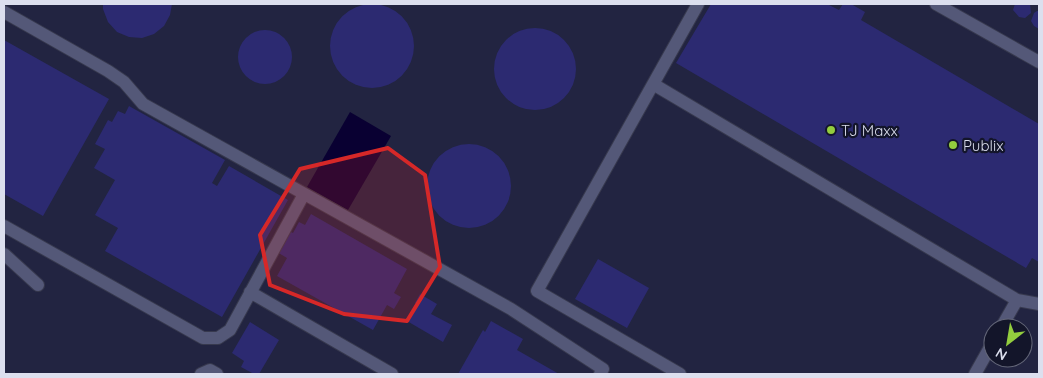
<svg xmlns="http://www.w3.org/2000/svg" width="1043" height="378" viewBox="0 0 1043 378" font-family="Quicksand,sans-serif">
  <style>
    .built { fill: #222441; fill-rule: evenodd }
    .water { fill: #090032 }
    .building { fill: #2c2a71 }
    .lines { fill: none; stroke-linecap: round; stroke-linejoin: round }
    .minor-casing { stroke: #37394e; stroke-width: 14 }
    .minor { stroke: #545878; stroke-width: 12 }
    .marked { fill: #d62828; fill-opacity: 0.2; stroke: #d62828; stroke-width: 4; stroke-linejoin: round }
    .poi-dot { fill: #93cd3e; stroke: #13152a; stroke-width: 2 }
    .labels { text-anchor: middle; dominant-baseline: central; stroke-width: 4.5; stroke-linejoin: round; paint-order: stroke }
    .poi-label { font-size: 15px; fill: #dcdfee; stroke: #13152a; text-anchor: start }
  </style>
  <rect width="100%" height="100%" fill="#1c1e34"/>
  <path class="built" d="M4 4H1039V374H4ZM993 328H1023V358H993Z"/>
  <path class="water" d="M350 112 391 136 348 210 307 187Z"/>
  <path class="building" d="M330 46a42 42 0 1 1 84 0a42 42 0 1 1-84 0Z
    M103 4H172L170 15 164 26 154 34 142 38 129 37 117 32 108 22 103 9Z
    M711 4H827L839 10 843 4H851L865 12 861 20 1039 124V262L1032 258 1026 268 676 63Z
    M1015 4H1030L1031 13 1025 18 1019 17 1013 10Z
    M1037 11H1039V29L1034 26 1031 21 1034 13Z
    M494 69a41 41 0 1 1 82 0a41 41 0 1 1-82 0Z
    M238 57a27 27 0 1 1 54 0a27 27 0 1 1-54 0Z
    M4 40 109 99 43 216 4 194Z
    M129 106 225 160 212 183 217 186 229 166 288 200 222 317 105 251 118 228 95 215 115 180 94 168 105 149 95 144 108 120 112 122 118 111 125 114Z
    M427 186a42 42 0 1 1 84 0a42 42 0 1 1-84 0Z
    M311 214 407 269 394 293 401 297 394 309 387 305 373 330 277 276 287 258 277 252 289 231 293 233 299 222 305 225Z
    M598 259 649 288 627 328 575 299Z
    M420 294 437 304 431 314 452 325 443 342 407 321 417 304 415 303Z
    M491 321 523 339 517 350 559 374H458L483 330 485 332Z
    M250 322 279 340 259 374H254L241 367 244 361 232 353Z"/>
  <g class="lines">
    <defs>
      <path id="minor" d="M936 4 1039 62
        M4 12 108 71 124 82 143 104 511 309 603 369 600 374
        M653 84 1017 300 1039 304
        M4 226 203 338H218L230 330 304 194
        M4 254 38 285
        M250 292 392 374
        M1001 328 1017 300
        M201 374 210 370 217 374
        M680 374 537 291 698 4
        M975 374 993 342"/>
    </defs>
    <use href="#minor" class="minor-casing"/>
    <use href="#minor" class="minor"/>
  </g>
  <path class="marked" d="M388 148 425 175 440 267 407 321 344 314 270 285 260 235 300 169Z"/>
  <g class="poi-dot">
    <circle cx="831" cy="130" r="5"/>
    <circle cx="953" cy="145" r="5"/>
  </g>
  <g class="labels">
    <g class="poi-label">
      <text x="841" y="130">TJ Maxx</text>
      <text x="963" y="145">Publix</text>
    </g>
  </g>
  <rect width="1043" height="378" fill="none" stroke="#dcdfee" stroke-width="10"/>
  <g transform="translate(1008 343) rotate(211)"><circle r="24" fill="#13152a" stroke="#636678"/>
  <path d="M0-4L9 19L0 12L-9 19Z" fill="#93cd3e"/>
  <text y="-8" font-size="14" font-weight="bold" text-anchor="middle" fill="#dcdfee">N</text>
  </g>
</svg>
